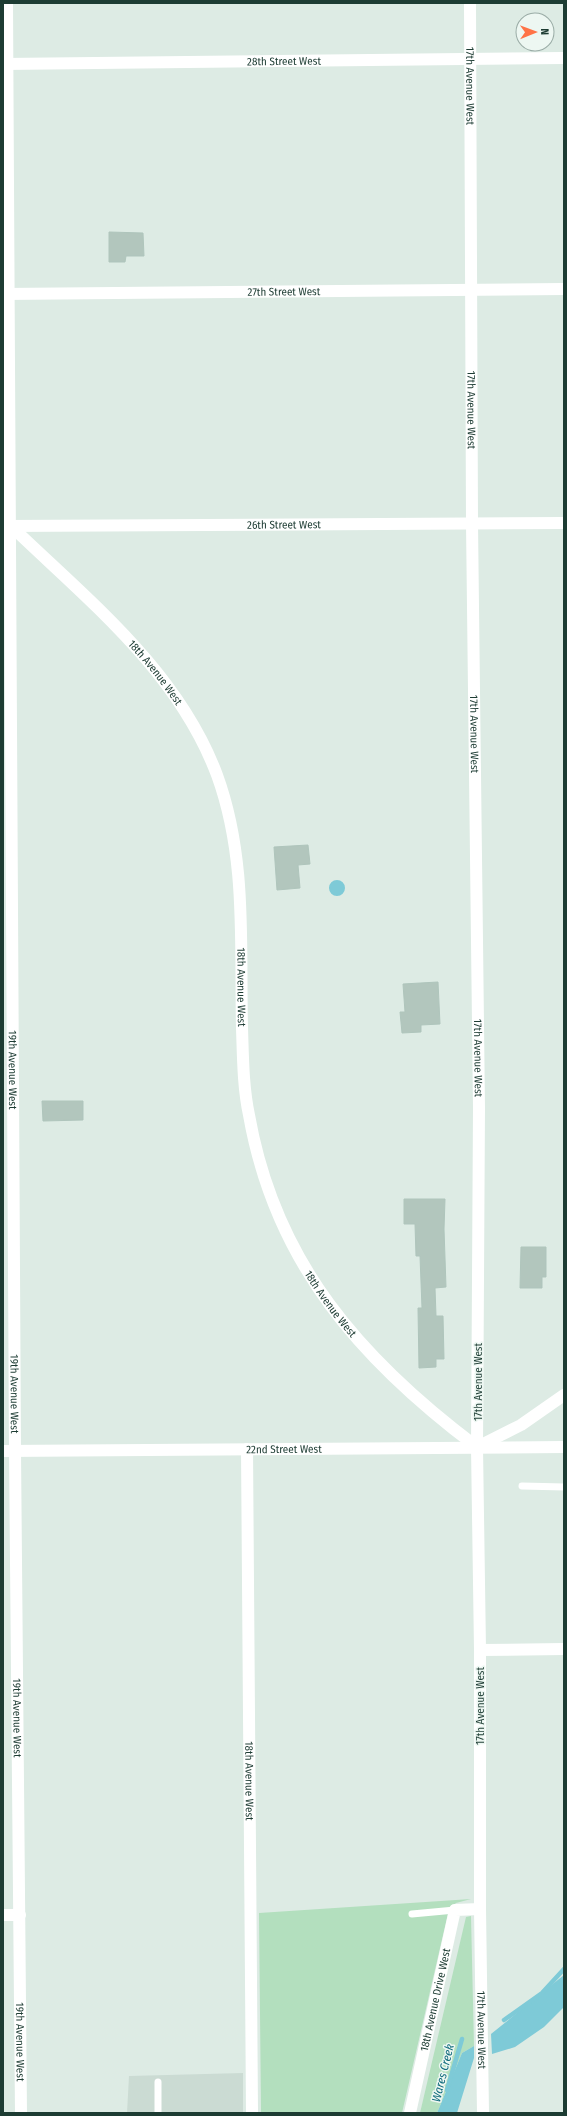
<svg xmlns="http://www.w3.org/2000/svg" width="567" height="2116" viewBox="0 0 567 2116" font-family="'Fira Sans Condensed',sans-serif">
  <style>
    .built { fill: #cbdbd3 }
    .green { fill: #b3dfbe }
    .water { fill: #7ecad7 }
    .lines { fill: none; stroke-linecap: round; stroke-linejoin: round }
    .stream { stroke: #7ecad7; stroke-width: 4.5 }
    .building { fill: #b2c6bd; stroke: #afc5bc }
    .service { stroke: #fff; stroke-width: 7 }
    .minor { stroke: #fff; stroke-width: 12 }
    .tertiary { stroke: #fff; stroke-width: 12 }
    .labels { text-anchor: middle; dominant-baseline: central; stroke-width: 3; stroke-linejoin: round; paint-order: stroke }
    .street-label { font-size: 11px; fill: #1d3c33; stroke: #edf7f2 }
    .water-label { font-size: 12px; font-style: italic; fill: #116c7d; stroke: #edf7f2 }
  </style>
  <rect width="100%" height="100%" fill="#ddebe4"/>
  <path class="built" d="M243 2073V2113H127L129 2076Z"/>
  <path class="green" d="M471 1899 456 1903 449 1909 402 2113H261L259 1913Z
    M471 1916 474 2046 462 2053 437 2113H420L466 1917Z"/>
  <path class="water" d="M329 888a8 8 0 1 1 16 0a8 8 0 1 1-16 0Z
    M564 1975V2007L544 2027 515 2047 492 2054 491 2034Z
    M474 2046V2058L457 2113H437L462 2053Z"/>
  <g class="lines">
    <path class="stream" d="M504 2020 542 1993 564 1969
      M447 2090 462 2039"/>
  </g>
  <path class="building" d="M109 232 143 233 144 256H126L125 262H109Z
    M308 845 310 864 298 865 300 888 277 890 274 847Z
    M438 982 440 1024 421 1025V1032L402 1033 400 1012H405L403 984Z
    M42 1101H83V1120L43 1121Z
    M404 1199H445L444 1229 446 1287 435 1288 436 1316H443L444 1359H436V1367L419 1368 418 1308H422L420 1256H416L415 1224H404Z
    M521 1247H546V1277H542V1288H520Z"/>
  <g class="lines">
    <path class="service" d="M522 1486 564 1487
      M412 1914 455 1910
      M158 2082V2113"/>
    <g class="minor">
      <path id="s1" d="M7 3 15 1451 21 2113"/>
      <path id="s2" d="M3 64 564 58"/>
      <path id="s3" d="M3 294 564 289"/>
      <path id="s4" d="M11 526C89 601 178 671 217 775 247 857 240 943 242 1028 243 1057 243 1087 249 1115 275 1263 361 1360 477 1447L521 1425 564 1395"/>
      <path id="s5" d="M247 1449 252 2113"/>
      <path id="s6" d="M3 1451 564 1447"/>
      <path d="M480 1650 564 1649"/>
      <path d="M3 1915H20"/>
      <path id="s7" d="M410 2113 455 1910 480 1909"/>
    </g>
    <g class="tertiary">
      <path id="s8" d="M470 3 472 523 479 1108 477 1447 480 1650V1909L483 2113"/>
      <path id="s9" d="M3 526 564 523"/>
    </g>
  </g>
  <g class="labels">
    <g class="street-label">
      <text stroke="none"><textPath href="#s2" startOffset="281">28th Street West</textPath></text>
      <text stroke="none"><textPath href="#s8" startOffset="83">17th Avenue West</textPath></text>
      <text stroke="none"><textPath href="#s3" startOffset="281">27th Street West</textPath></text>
      <text stroke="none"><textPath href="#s8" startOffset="407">17th Avenue West</textPath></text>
      <text stroke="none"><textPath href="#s9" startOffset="281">26th Street West</textPath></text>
      <text stroke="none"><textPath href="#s4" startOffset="206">18th Avenue West</textPath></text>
      <text stroke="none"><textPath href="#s8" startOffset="731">17th Avenue West</textPath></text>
      <text stroke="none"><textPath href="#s4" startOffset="541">18th Avenue West</textPath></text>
      <text stroke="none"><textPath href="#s8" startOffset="1055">17th Avenue West</textPath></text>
      <text stroke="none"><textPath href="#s1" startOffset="1067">19th Avenue West</textPath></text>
      <text stroke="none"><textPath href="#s4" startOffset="877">18th Avenue West</textPath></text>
      <text transform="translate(478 1382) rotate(-90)">17th Avenue West</text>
      <text stroke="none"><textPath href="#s1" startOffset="1391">19th Avenue West</textPath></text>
      <text stroke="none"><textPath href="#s6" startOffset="281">22nd Street West</textPath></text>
      <text transform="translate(480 1706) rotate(-90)">17th Avenue West</text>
      <text stroke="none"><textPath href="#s1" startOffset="1715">19th Avenue West</textPath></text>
      <text stroke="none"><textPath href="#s5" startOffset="332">18th Avenue West</textPath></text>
      <text stroke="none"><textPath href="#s7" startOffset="116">18th Avenue Drive West</textPath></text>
      <text stroke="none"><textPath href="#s8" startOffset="2027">17th Avenue West</textPath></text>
      <text stroke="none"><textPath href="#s1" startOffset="2039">19th Avenue West</textPath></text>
    </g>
    <g class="water-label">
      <text transform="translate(443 2073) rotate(-76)">Wares Creek</text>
    </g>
  </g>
  <rect width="567" height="2116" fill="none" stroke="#1d3c33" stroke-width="8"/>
  <g transform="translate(535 32) rotate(89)"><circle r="19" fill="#edf7f2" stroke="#9aaca6"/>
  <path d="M0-3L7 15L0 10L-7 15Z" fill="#ff7347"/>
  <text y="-6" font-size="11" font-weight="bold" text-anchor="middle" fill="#1d3c33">N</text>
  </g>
</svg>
